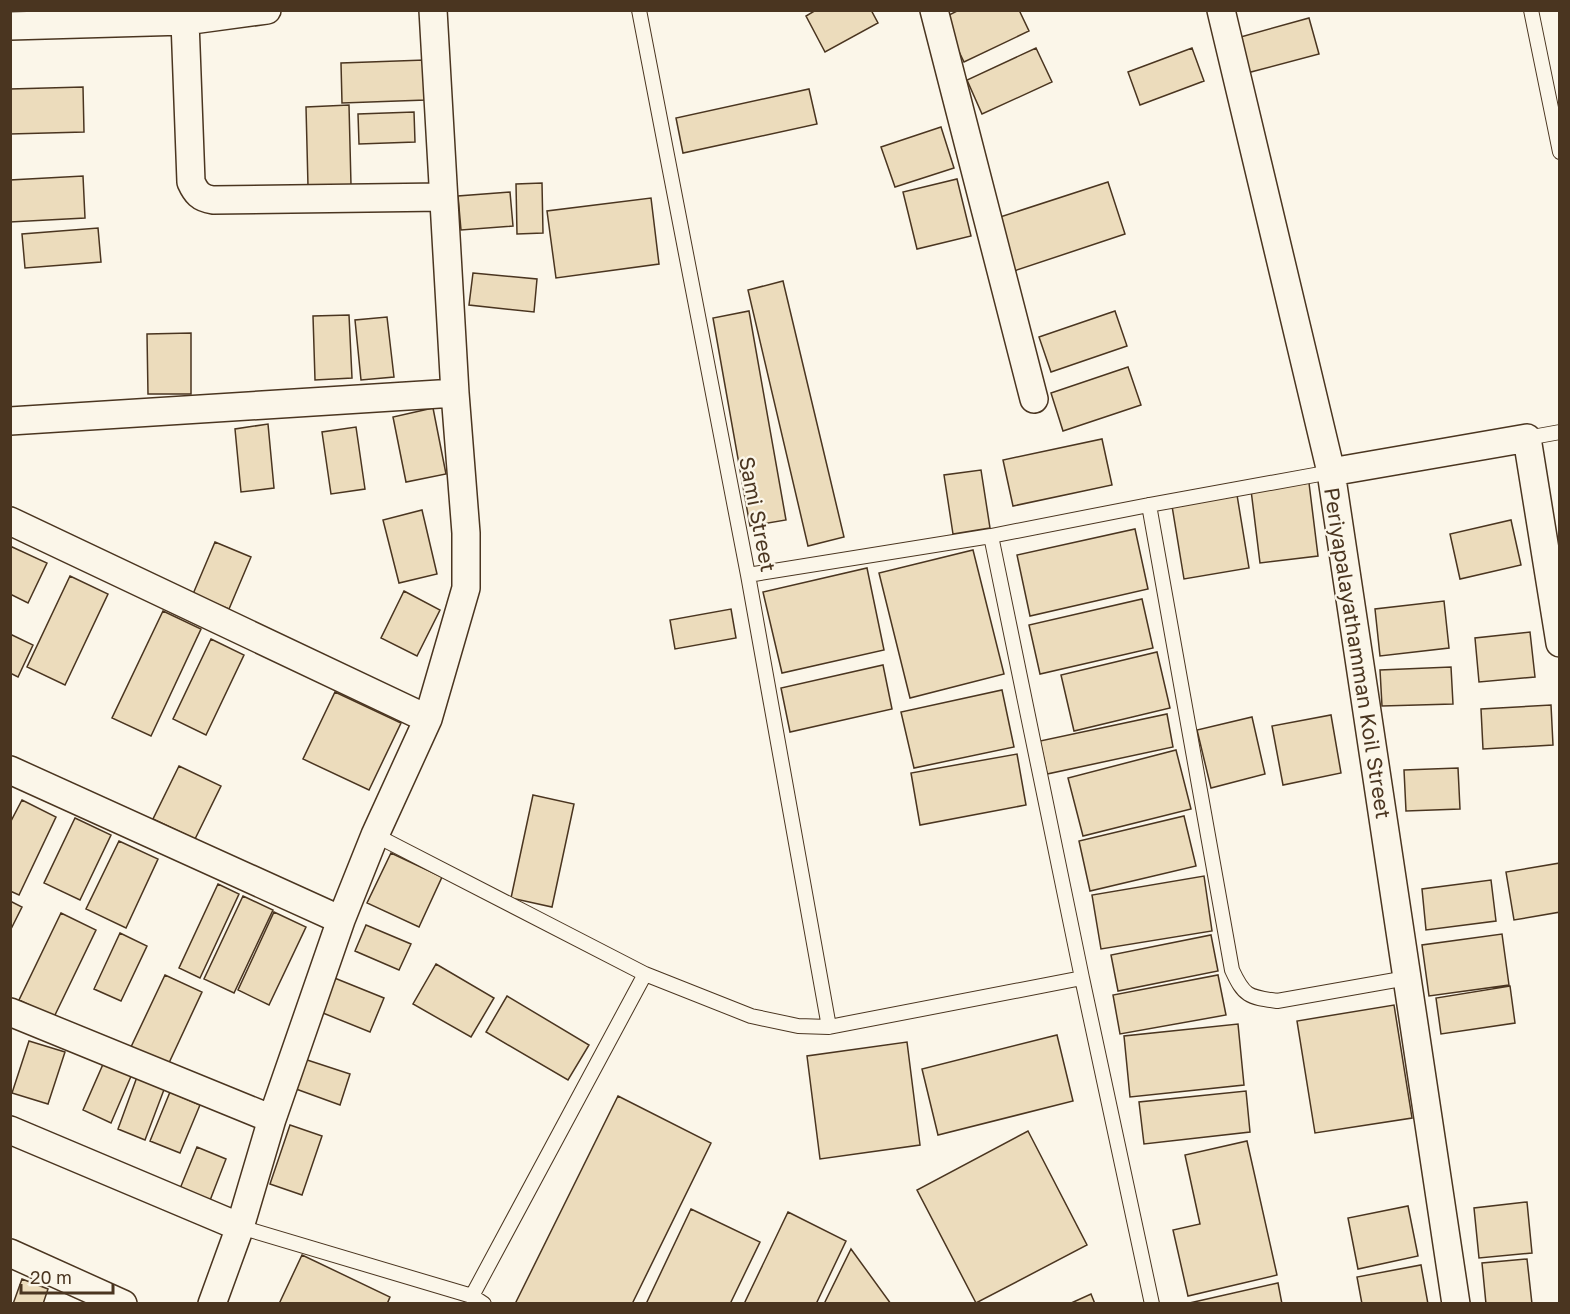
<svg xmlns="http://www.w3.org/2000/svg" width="1570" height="1314" viewBox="0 0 1570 1314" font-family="'Golos Text',sans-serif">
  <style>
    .building { fill: #ecdcbc; stroke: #4a3520; stroke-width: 1.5 }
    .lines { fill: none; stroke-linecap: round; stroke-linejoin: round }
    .lane-casing { stroke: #4a3520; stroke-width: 16 }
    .street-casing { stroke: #4a3520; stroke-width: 30 }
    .lane { stroke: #fbf6e9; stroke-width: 14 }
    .street { stroke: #fbf6e9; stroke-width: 27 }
    .labels { text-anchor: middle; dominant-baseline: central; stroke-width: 4.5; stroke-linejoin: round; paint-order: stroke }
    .street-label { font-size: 21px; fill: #4a3520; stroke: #fbf6e9 }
  </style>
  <rect width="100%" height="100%" fill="#fbf6e9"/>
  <path class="building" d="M816 10H871L878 23 825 52 806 16Z
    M959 10H1019L1029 31 964 62 943 18Z
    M1309 18 1319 54 1247 73 1237 38Z
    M1036 48 1052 82 982 114 967 80Z
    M1192 48 1204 81 1140 105 1128 72Z
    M425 60 426 100 342 103 341 63Z
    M83 87 84 132 10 134V89Z
    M809 89 817 124 683 153 676 118Z
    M349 105 351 185 308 186 306 107Z
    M414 112 415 142 359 144 358 114Z
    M941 127 954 168 895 187 881 147Z
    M83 176 85 218 10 222V180Z
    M957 179 971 236 917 249 903 192Z
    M1108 182 1125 234 1014 271 997 218Z
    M542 183 543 233 517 234 516 184Z
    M510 192 513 226 461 230 458 196Z
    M651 198 659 264 556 278 547 211Z
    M98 228 101 262 25 268 22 234Z
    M473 273 537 279 534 312 469 305Z
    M783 281 844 537 808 546 748 290Z
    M749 311 786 520 750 526 713 318Z
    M1115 311 1127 346 1051 372 1039 337Z
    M349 315 352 378 315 380 313 316Z
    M387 317 394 377 361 380 355 320Z
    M191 333V394H148L147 334Z
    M1128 367 1141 405 1063 431 1051 393Z
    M433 408 446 474 406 482 393 417Z
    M268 424 274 488 241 492 235 429Z
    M356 427 365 489 331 494 322 432Z
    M1102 439 1112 485 1013 506 1003 460Z
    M981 470 990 528 953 534 944 475Z
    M1309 483 1318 556 1260 563 1251 490Z
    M1237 495 1249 568 1184 579 1172 506Z
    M422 510 437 574 399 583 383 520Z
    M1511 520 1521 565 1460 579 1450 534Z
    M1135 529 1148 589 1030 616 1017 555Z
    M215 542 251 557 229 609 193 594Z
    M10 546 47 563 28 603 10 594Z
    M973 550 1004 674 910 698 879 573Z
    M867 568 884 650 782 673 763 592Z
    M70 576 108 594 65 685 27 667Z
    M404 591 440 610 417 656 381 638Z
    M1142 599 1153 648 1040 674 1029 625Z
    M1444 601 1449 648 1380 656 1375 609Z
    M731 609 736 638 675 649 670 620Z
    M163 611 201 629 151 736 112 718Z
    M1530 632 1535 677 1479 682 1475 638Z
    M10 634 33 645 18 677 10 673Z
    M211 639 244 655 206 735 173 719Z
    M1157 652 1170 708 1074 731 1061 675Z
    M883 665 892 709 790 732 781 688Z
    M1451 667 1453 704 1382 706 1380 670Z
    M1002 690 1014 747 914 768 901 712Z
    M335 692 401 723 369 790 303 759Z
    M1551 705 1553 745 1483 749 1481 709Z
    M1167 714 1173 747 1047 774 1040 741Z
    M1331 715 1341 773 1283 785 1272 726Z
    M1252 717 1265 774 1211 788 1197 730Z
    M1176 750 1191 809 1083 836 1068 778Z
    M1017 754 1026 805 920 825 911 773Z
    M179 766 221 786 195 839 153 819Z
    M1458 768 1460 809 1406 811 1404 770Z
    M533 795 574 804 552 907 511 898Z
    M22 800 56 817 19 895 10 891V823Z
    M1184 816 1196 866 1090 891 1079 841Z
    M75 818 111 835 80 900 44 883Z
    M119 841 158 859 126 928 86 909Z
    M391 853 442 877 419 927 367 903Z
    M1560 863V912L1514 920 1506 872Z
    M1204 876 1212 931 1101 949 1092 895Z
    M1491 880 1496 921 1426 930 1422 889Z
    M218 884 239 894 200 978 179 968Z
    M243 896 273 910 234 993 204 979Z
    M10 901 22 907 10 931Z
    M274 912 306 927 269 1005 238 990Z
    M61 913 96 930 54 1017 19 1000Z
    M366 925 411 944 399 970 355 951Z
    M120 933 147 946 121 1001 94 989Z
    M1502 934 1509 985 1429 996 1422 945Z
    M1211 935 1218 971 1118 991 1111 955Z
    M436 964 494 998 471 1037 413 1004Z
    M165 975 202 992 168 1065 131 1047Z
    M1218 975 1226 1015 1120 1034 1113 995Z
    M332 977 384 998 370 1032 318 1011Z
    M1510 986 1515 1023 1441 1034 1436 998Z
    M507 996 589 1045 568 1080 486 1032Z
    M1394 1005 1412 1118 1315 1133 1297 1021Z
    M1238 1024 1244 1085 1130 1097 1124 1036Z
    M1057 1035 1073 1101 938 1135 922 1069Z
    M29 1041 65 1052 48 1104 12 1093Z
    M907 1042 920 1145 820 1159 807 1056Z
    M295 1056 350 1074 340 1105 285 1085Z
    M104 1062 132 1074 111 1123 83 1110Z
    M137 1077 165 1087 145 1140 118 1129Z
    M1246 1091 1250 1132 1144 1144 1139 1102Z
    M170 1092 200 1105 180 1153 150 1141Z
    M618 1096 711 1143 632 1304H515Z
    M290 1125 322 1136 302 1195 270 1184Z
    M1028 1131 1087 1245 976 1303 917 1190Z
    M1247 1141 1277 1275 1188 1296 1173 1230 1200 1224 1185 1155Z
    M197 1147 226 1159 209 1203 179 1191Z
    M1527 1202 1532 1253 1479 1258 1474 1208Z
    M1408 1206 1418 1256 1358 1269 1348 1218Z
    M691 1209 760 1242 730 1304H646Z
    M788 1212 846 1241 816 1304H744Z
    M851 1249 891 1304H824Z
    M302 1255 390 1297 387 1304H279Z
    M1527 1259 1532 1304H1486L1482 1263Z
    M1421 1265 1428 1304H1362L1357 1277Z
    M22 1279 48 1289 43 1304H13Z
    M1278 1283 1282 1304H1185Z
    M1091 1294 1095 1304H1069Z"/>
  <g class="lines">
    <defs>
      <path id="lane" d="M639 10 748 575 829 1027
        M1531 10 1560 152
        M1527 438 1560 432
        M1149 505 1232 970C1244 996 1248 997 1277 1001L1407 978
        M991 536 1082 978
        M748 575 991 536 1149 505 1331 472
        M375 835 645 974
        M240 1227 472 1296
        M484 1304 472 1296 645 974 751 1016 798 1026 829 1027 1082 978 1152 1304"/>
      <path id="street" d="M934 10 1034 399
        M1221 10 1331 472 1456 1304
        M185 21 191 182C196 193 200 198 213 200L443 197
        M10 26 185 21 267 10
        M10 421 455 393
        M1331 472 1527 438 1560 643
        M10 521 428 719
        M10 770 341 920
        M10 1012 272 1119
        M10 1130 240 1227
        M10 1253 123 1304
        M212 1304 240 1227 272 1119 341 920 375 835 428 719 466 588V533L455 393 433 10"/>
    </defs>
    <use href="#lane" class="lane-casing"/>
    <use href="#street" class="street-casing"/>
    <use href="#lane" class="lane"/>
    <use href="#street" class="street"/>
  </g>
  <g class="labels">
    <g class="street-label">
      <text transform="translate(758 514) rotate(79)">Sami Street</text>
      <text transform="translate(1358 653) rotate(81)">Periyapalayathamman Koil Street</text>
    </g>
  </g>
  <rect width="1570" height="1314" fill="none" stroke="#4a3520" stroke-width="24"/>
  <path d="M21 1284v9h92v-9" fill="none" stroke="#4a3520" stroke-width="3"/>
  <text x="30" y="1284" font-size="18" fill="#4a3520" stroke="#fbf6e9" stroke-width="4.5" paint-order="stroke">20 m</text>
</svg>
